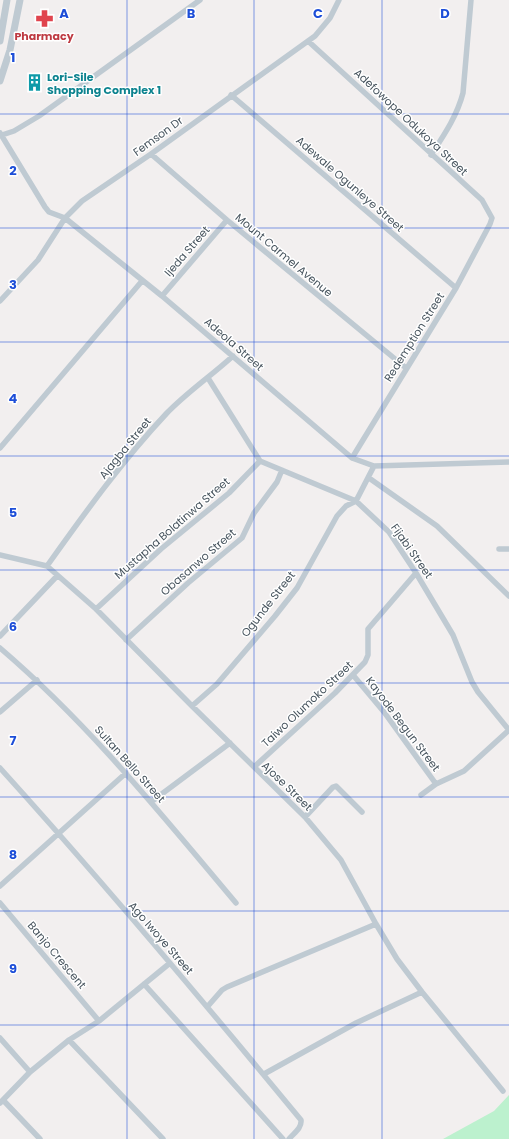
<svg xmlns="http://www.w3.org/2000/svg" width="509" height="1139" viewBox="0 0 509 1139" font-family="Poppins,sans-serif">
  <style>
    .green { fill: #bcf1ce }
    .lines { fill: none; stroke-linecap: round; stroke-linejoin: round }
    .minor { stroke: #bfcad2; stroke-width: 5.5 }
    .tertiary { stroke: #bfcad2; stroke-width: 7 }
    .grid { fill: none; stroke: #1d4ed8; stroke-width: 1; stroke-opacity: 0.55 }
    .labels { text-anchor: middle; dominant-baseline: central; stroke-width: 3; stroke-linejoin: round; paint-order: stroke }
    .health-label { font-size: 11px; font-weight: bold; fill: #be3a42; stroke: #fff }
    .culture-label { font-size: 11px; font-weight: bold; fill: #0d838f; stroke: #fff; text-anchor: start }
    .street-label { font-size: 11px; fill: #46535d; stroke: #fff }
    .grid-label { font-size: 13px; text-anchor: middle; font-weight: bold; fill: #1d4ed8; stroke: #fff; stroke-width: 3; stroke-linejoin: round; paint-order: stroke }
  </style>
  <rect width="100%" height="100%" fill="#f2efef"/>
  <path class="green" d="M509 1095V1139H443L494 1111Z"/>
  <g class="lines">
    <path class="minor" d="M308 41 482 200 492 218 490 224 456 288 352 458
      M231 95 456 288
      M0 133 45 207 49 212 65 218 162 296 352 458 374 466 509 462
      M2 135 14 131 39 116 200 0
      M151 154 227 220 406 368
      M431 155C444 135 457 116 463 93L471 0
      M162 296 227 220
      M0 301 38 260 65 218 82 201 151 154 315 36 330 18 339 0
      M208 378 260 461 356 501 389 532 416 573 453 635 472 682 478 692 509 730
      M0 448 142 281
      M369 478 437 526 509 596
      M499 549H509
      M0 555 47 566 96 609 192 706 305 817 341 860 376 924 397 959 422 992 503 1091
      M47 566C84 514 122 461 166 414 186 393 211 376 233 356
      M96 609 161 549 229 493 260 461
      M0 636 57 576
      M126 640 188 583 242 538 254 513 277 482 282 470
      M0 648C89 724 161 814 236 903
      M353 675 384 712 436 784
      M192 706 217 684 275 616 297 588 337 516 346 506 356 501 374 466
      M0 712 37 680
      M254 767 335 693 365 662 368 655V629L416 573
      M0 768C104 883 203 1001 301 1120 302 1128 294 1133 289 1139
      M421 795 436 784 464 771 509 730
      M151 802 230 743
      M305 817 333 787 336 786 362 812
      M0 886 126 773
      M0 903 99 1021
      M144 984 283 1139
      M208 1006 222 990 227 987 376 924
      M0 1038 30 1072
      M69 1040 163 1139
      M264 1074 356 1023 422 992
      M3 1100 40 1139
      M0 1103 30 1072 69 1040 99 1021 170 963"/>
    <path class="tertiary" d="M0 41 7 0
      M0 81 10 50 20 0"/>
  </g>
  <path class="grid" d="M127 0V1139M254 0V1139M382 0V1139M0 114H509M0 228H509M0 342H509M0 456H509M0 570H509M0 683H509M0 797H509M0 911H509M0 1025H509"/>
  <defs>
    <symbol id="pharmacy-bare" viewBox="-9 -9 18 18"><path d="M-2-6h4v4h4v4h-4v4h-4v-4h-4v-4h4Z" fill="#e0444e" stroke="#fff" stroke-width="2.5" paint-order="stroke"/></symbol>
    <symbol id="building-bare" viewBox="-9 -9 18 18"><path d="M-4-6H4V6H1V3H-1V6H-4ZM-2.5-4.3h1.7v1.8h-1.7ZM.8-4.3h1.7v1.8H.8ZM-2.5-1h1.7V.8h-1.7ZM.8-1h1.7V.8H.8Z" fill="#0f9aa8" stroke="#fff" stroke-width="2.5" paint-order="stroke"/></symbol>
  </defs>
  <g fill-rule="evenodd">
    <use href="#pharmacy-bare" x="32" y="6" width="25" height="25"/>
    <use href="#building-bare" x="22" y="70" width="25" height="25"/>
  </g>
  <g class="labels">
    <g class="health-label">
      <text x="44" y="36">Pharmacy</text>
    </g>
    <g class="culture-label">
      <text x="47" y="77">Lori-Sile<tspan x="47" dy="13">Shopping Complex 1</tspan></text>
    </g>
    <g class="street-label">
      <text transform="translate(411 122) rotate(43)">Adefowope Odukoya Street</text>
      <text transform="translate(158 136) rotate(-36)">Femson Dr</text>
      <text transform="translate(350 184) rotate(41)">Adewale Ogunleye Street</text>
      <text transform="translate(187 251) rotate(-49)">Ijeda Street</text>
      <text transform="translate(284 255) rotate(40)">Mount Carmel Avenue</text>
      <text transform="translate(414 337) rotate(-58)">Redemption Street</text>
      <text transform="translate(234 344) rotate(41)">Adeola Street</text>
      <text transform="translate(125 448) rotate(-51)">Ajagba Street</text>
      <text transform="translate(172 528) rotate(-41)">Mustapha Bolatinwa Street</text>
      <text transform="translate(412 551) rotate(55)">Fijabi Street</text>
      <text transform="translate(198 562) rotate(-41)">Obasanwo Street</text>
      <text transform="translate(268 604) rotate(-52)">Ogunde Street</text>
      <text transform="translate(307 704) rotate(-43)">Taiwo Olumoko Street</text>
      <text transform="translate(403 724) rotate(53)">Kayode Begun Street</text>
      <text transform="translate(130 764) rotate(48)">Sultan Bello Street</text>
      <text transform="translate(287 786) rotate(44)">Ajose Street</text>
      <text transform="translate(161 938) rotate(49)">Ago Iwoye Street</text>
      <text transform="translate(57 955) rotate(50)">Banjo Crescent</text>
    </g>
  </g>
  <g class="grid-label">
    <text x="64" y="18">A</text>
    <text x="191" y="18">B</text>
    <text x="318" y="18">C</text>
    <text x="445" y="18">D</text>
    <text x="13" y="62">1</text>
    <text x="13" y="175">2</text>
    <text x="13" y="289">3</text>
    <text x="13" y="403">4</text>
    <text x="13" y="517">5</text>
    <text x="13" y="631">6</text>
    <text x="13" y="745">7</text>
    <text x="13" y="859">8</text>
    <text x="13" y="973">9</text>
  </g>
</svg>
